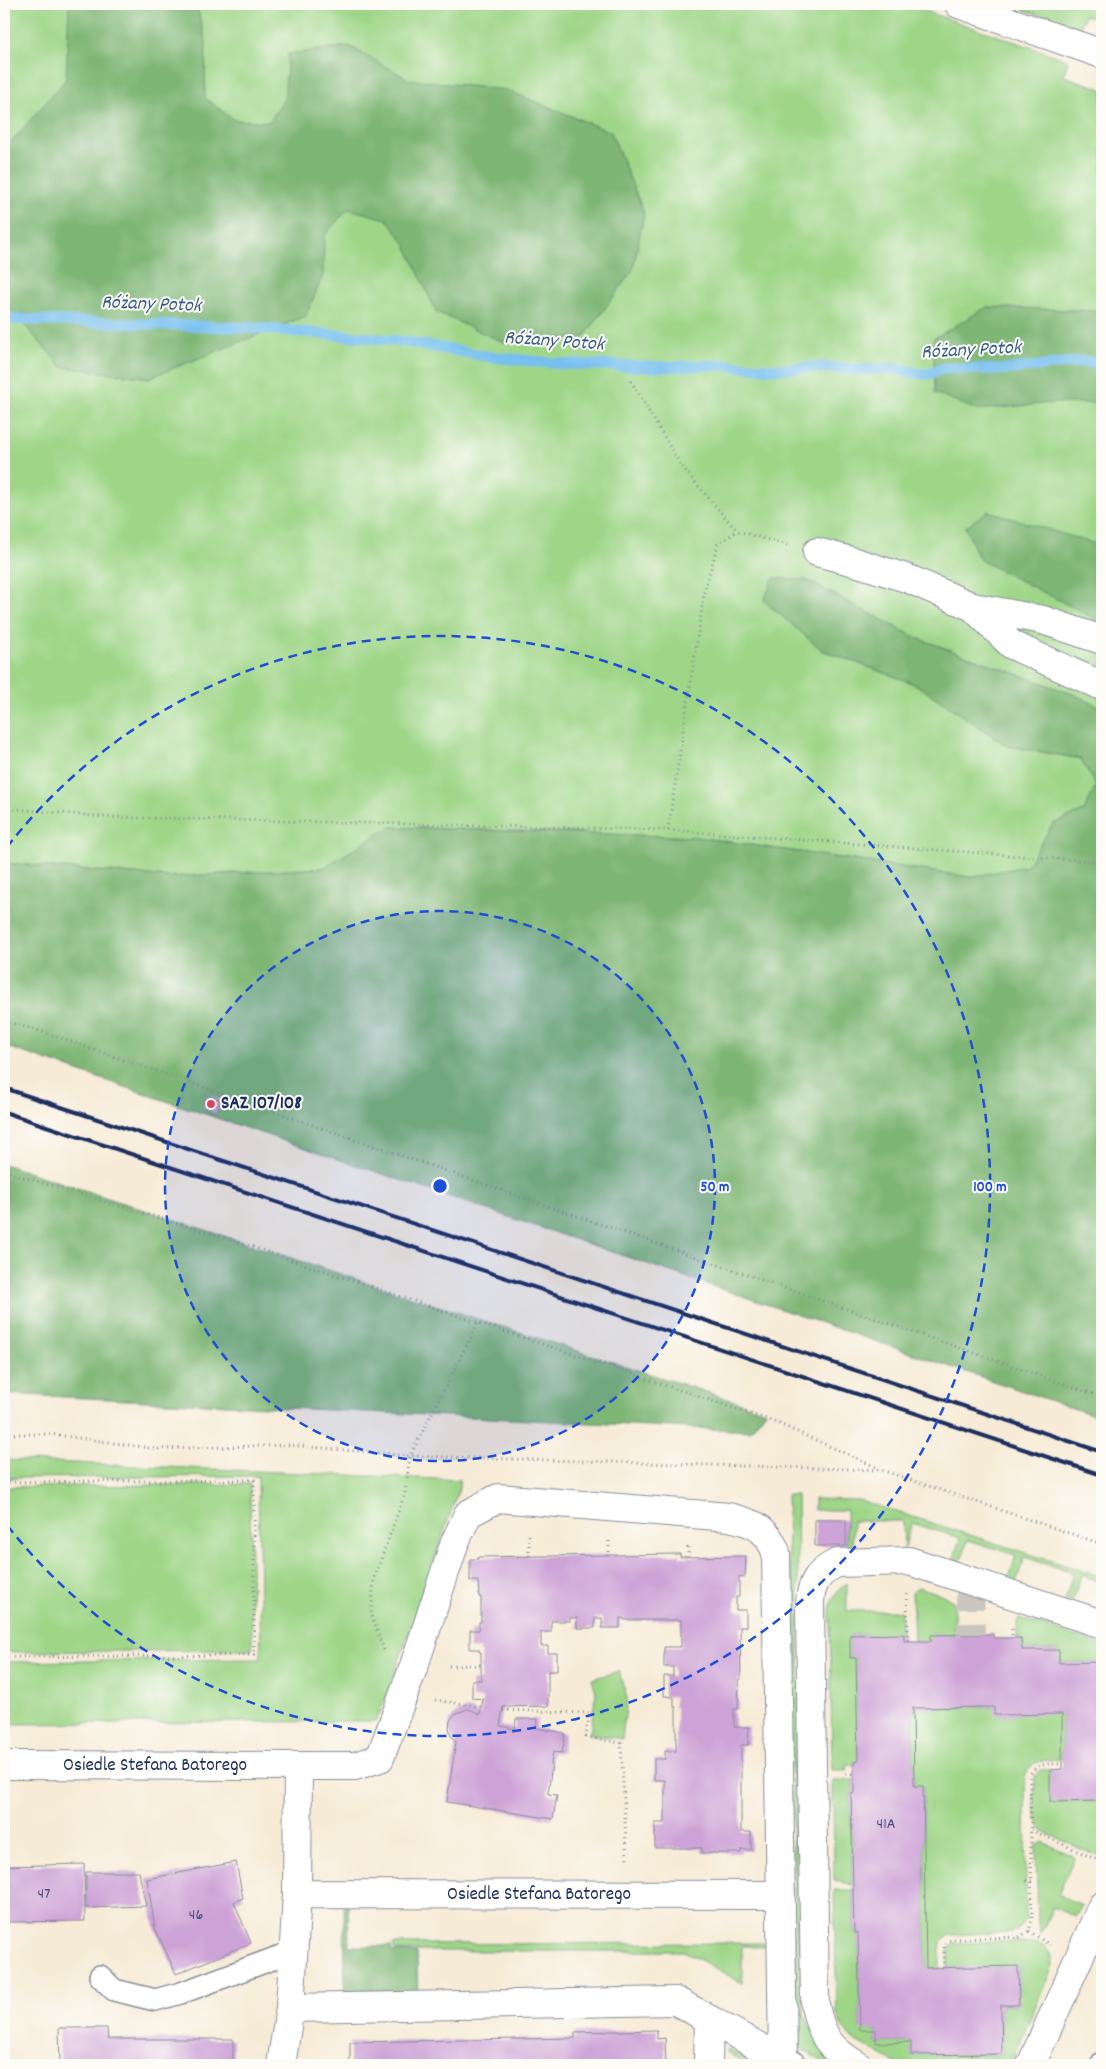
<svg xmlns="http://www.w3.org/2000/svg" width="1106" height="2069" viewBox="0 0 1106 2069" font-family="Dekko,sans-serif">
  <style>
    .green { fill: #9ed587; stroke: #5c8272 }
    .forest { fill: #7eb674; stroke: #4c7269 }
    .lines { fill: none; stroke-linecap: round; stroke-linejoin: round }
    .stream { stroke: #76bfef; stroke-width: 11 }
    .building { fill: #cda3d7 }
    .minor-tunnel { stroke: #cac5be; stroke-width: 28; stroke-dasharray: 28 14; stroke-linecap: butt }
    .service-casing { stroke: #888d9a; stroke-width: 24 }
    .minor-casing { stroke: #888d9a; stroke-width: 30 }
    .path { stroke: #888d9a; stroke-width: 3; stroke-dasharray: 1 4; stroke-linecap: butt }
    .service { stroke: #fff; stroke-width: 21 }
    .minor { stroke: #fff; stroke-width: 28 }
    .rail { stroke: #1b2f5e; stroke-width: 4 }
    .ring { fill: none; stroke: #1d4ed8; stroke-width: 2.5; stroke-dasharray: 9 6 }
    .poi-dot { fill: #d1495b; stroke: #fdfcf7; stroke-width: 2 }
    .labels { text-anchor: middle; dominant-baseline: central; stroke-width: 4; stroke-linejoin: round; paint-order: stroke }
    .number-label { font-size: 16px; fill: #484c7c }
    .poi-label { font-size: 19px; font-weight: bold; fill: #1b2f5e; stroke: #fdfcf7; text-anchor: start }
    .street-label { font-size: 19px; fill: #1b2f5e; stroke: #fdfcf7 }
    .water-label { font-size: 20px; font-style: italic; fill: #365a8a; stroke: #fdfcf7 }
    .centre { fill: #1d4ed8; stroke: #fdfcf7; stroke-width: 2.5 }
    .ring-label { font-size: 15px; text-anchor: middle; font-weight: bold; fill: #1d4ed8; stroke: #fdfcf7; stroke-width: 4; stroke-linejoin: round; paint-order: stroke }
  </style>
  <rect width="100%" height="100%" fill="#fdfcf7"/>
  <filter id="ink" filterUnits="userSpaceOnUse"><feTurbulence type="fractalNoise" baseFrequency=".02" numOctaves="2"/><feDisplacementMap in="SourceGraphic" scale="10" xChannelSelector="R" yChannelSelector="G"/><feConvolveMatrix kernelMatrix="1 2 1 2 8 2 1 2 1" color-interpolation-filters="sRGB"/></filter>
  <filter id="wash" filterUnits="userSpaceOnUse"><feTurbulence type="fractalNoise" baseFrequency=".0096" numOctaves="4" result="noise"/><feDisplacementMap in="SourceGraphic" scale="20" xChannelSelector="R" yChannelSelector="G"/><feGaussianBlur stdDeviation="1.12" result="paint"/><feColorMatrix in="noise" values="0 0 0 0 0 0 0 0 0 0 0 0 0 0 0 0 0 1.4 0 .05"/><feComposite in="paint" operator="in"/></filter>
  <g filter="url(#wash)">
    <rect width="100%" height="100%" fill="#f6ebd6"/>
    <path class="green" d="M4 4H905L1068 60 1064 76 1102 89V708L1075 695 917 638 806 580 822 650 915 684 1008 746 1081 759 1096 786 1084 811 1053 824 1027 866 970 877 696 837 390 827 323 868 169 877 4 863Z
      M1007 4H1102V21L1085 15 1080 29Z
      M4 1460 460 1480V1486L387 1695 376 1721 4 1724V1662L261 1659 258 1476 4 1478Z
      M250 1484 252 1650 4 1652V1487Z
      M787 1495H797L804 2015 830 2062 828 2065 800 2048 796 2036Z
      M814 1499 859 1500 1102 1577V1582L1081 1575 1072 1602 1065 1599 1073 1573 1024 1557 1016 1584 1008 1582 1016 1555 968 1540 959 1567 952 1565 960 1538 912 1523 904 1549 903 1521H853L852 1549H847L846 1510H814Z
      M847 1583V1611H901V1635H850V1658H856L858 1761 854 1762V1765H847V1770H832L830 1610C832 1597 836 1591 847 1583Z
      M918 1587 943 1595 954 1602V1635H932L931 1641H914L912 1593Z
      M1019 1618 1102 1645V1662L1059 1663 1058 1650H1022L1021 1638H1017V1623Z
      M619 1671 627 1698 622 1739 590 1734 596 1692 592 1679Z
      M994 1707 1062 1714V1759C1046 1760 1032 1759 1025 1776L1026 1919 1018 1930 1012 1932 949 1935C937 1942 940 1955 940 1968H926L923 1786H914L913 1708Z
      M1040 1770H1050L1051 1802 1102 1801V1854L1098 1856 1092 1854 1044 1832C1030 1819 1035 1793 1035 1776Z
      M833 1780H854V1793H851L852 1885 834 1880Z
      M1043 1842 1075 1857 1058 1895 1081 1905 1075 1917 1053 1907 1041 1933 1038 1924 1036 1846Z
      M834 1890H853L854 1932H858L860 2029 876 2030V2043L911 2042V2055L1002 2054 1001 2005H1018V1967L948 1968C948 1958 945 1948 955 1943 972 1943 1034 1938 1044 1947 1052 1953 1053 1962 1051 1971L1010 2065H899L852 2039 843 2028 837 2015Z
      M770 1943V1946H742V1983L684 1951H395L393 1944Z
      M727 2048 758 2065H749L726 2052Z"/>
    <path class="forest" d="M69 4H196L206 41 205 98 234 120 269 122 284 99 288 54 349 46 408 79 506 90 611 132 644 213 633 270 584 337 503 342 436 312 406 245 387 219 348 209 324 236 323 275 306 316 149 378 62 367 11 310 4 291V164L7 147 66 79Z
      M987 307 1102 311V403H1052L977 410 935 393 933 339Z
      M988 511 1102 546V622L980 560 965 527Z
      M773 578 806 580 917 638 1075 695 1102 708V1418L4 1046V863L169 877 323 868 390 827 696 837 970 877 1027 866 1053 824 1084 811 1096 786 1081 759 1008 746 915 684 822 650 764 601Z
      M4 1164 475 1318 766 1411 750 1431 4 1394Z
      M344 1901H348L349 1946H391L392 1952 417 1953 418 2003 345 2005Z"/>
    <g class="lines">
      <path class="stream" d="M4 319 255 328 361 337 407 342 491 357 562 364 662 367 721 365 775 369 821 367 862 370 892 368 921 374H928L945 368 1004 370 1086 361 1102 365"/>
    </g>
    <g id="blocks">
      <path class="building" d="M206 1095 221 1100 217 1113 202 1108Z
        M815 1520H846V1546H815Z
        M680 1554V1557L746 1556 745 1577H739V1597H736V1610H746V1627H740L741 1679H739L738 1709H734V1727H749L748 1745H741V1832H751V1850H741V1853H702V1848H655V1823H665V1780H654V1759H665V1751H676V1707H674V1697L664 1696V1676H673V1667H664V1647H681V1620H624V1618H620V1628H602V1618H595V1628H577V1618H570V1621H551V1632H541V1646H548V1653H557V1671H548V1706L503 1707 500 1726 515 1729 516 1719H538L536 1728 565 1733 562 1753 553 1752 551 1764H552L548 1794 557 1795 553 1819 447 1802 456 1742 451 1736 449 1728 450 1720 455 1714 467 1709 472 1710 480 1715 483 1699 472 1698V1680H481V1652H479V1649H470V1630H479V1622H481V1597H479L478 1581H470V1559H478V1557Z
        M904 1634V1641H931V1635L993 1634V1638H1021L1022 1650H1059V1663L1102 1662V1801L1050 1802V1770L1062 1769V1714L994 1715V1707L913 1708 914 1786H923L926 1968 1018 1966 1019 2005H1001L1002 2054 911 2055V2042L876 2043V2030H860L858 1932 854 1933 851 1793H854V1762L858 1761 856 1658H850V1635Z
        M236 1862 243 1898 234 1902 251 1943 176 1974 155 1928 147 1879Z
        M84 1864 85 1921 4 1922V1866Z
        M86 1872H139L146 1906 86 1908Z
        M59 2028H107L108 2039H233V2065H60Z
        M657 2030V2039L665 2038 666 2065H350V2042L575 2038V2032Z"/>
    </g>
  </g>
  <g filter="url(#ink)">
    <use href="#blocks" fill-opacity="0" stroke="#888d9a" stroke-width="1"/>
    <g class="lines">
      <path class="minor-tunnel" d="M970 1581 971 1634"/>
      <defs>
        <path id="service" d="M100 1976 114 1990 155 2000 181 1993 294 1951
          M1101 2065 1102 2063"/>
        <path id="minor" d="M959 4 1102 54
          M817 552 855 562 909 579 973 607 1043 620 1102 640
          M973 607 1012 645 1102 686
          M4 1765 298 1766 297 1894 290 2008 281 2065
          M298 1766H355L380 1758 414 1666 455 1542 468 1514 498 1498 729 1517C754 1523 766 1527 776 1552L783 2060
          M297 1894 781 1895
          M290 2008 676 2001 792 2065
          M708 2065 709 2019
          M857 2065C830 2050 821 2035 815 2005L810 1605C810 1584 818 1572 837 1563L909 1561 1102 1624
          M1031 2065 1102 1906"/>
      </defs>
      <use href="#service" class="service-casing"/>
      <use href="#minor" class="minor-casing"/>
      <path class="path" d="M631 381 682 467 737 531
        M4 808 105 817 668 830 1102 862
        M668 830 705 588 718 544 737 531 787 545
        M4 1021 40 1031 1102 1397
        M4 1171 229 1239 775 1422 878 1468
        M4 1434H50L157 1449 289 1445 410 1456 881 1470 1102 1544
        M4 1482 254 1480V1655L4 1657
        M609 1541V1555
        M688 1547V1557
        M529 1556V1534
        M907 1594 908 1641
        M1012 1629V1638
        M384 1650 371 1615 374 1579 405 1493 410 1456 478 1323
        M449 1666 481 1665
        M435 1700 482 1707
        M503 1710 589 1713 586 1737 621 1743 627 1861
        M846 1774H854
        M1031 1830 1102 1862
        M1026 1881H1032
        M1029 1931 1050 1945
        M944 1968V1945L948 1941 954 1939 1019 1937 1029 1931 1032 1920 1030 1775C1037 1762 1049 1764 1062 1764"/>
      <use href="#service" class="service"/>
      <use href="#minor" class="minor"/>
      <path class="rail" d="M4 1088 1102 1452
        M4 1112 1102 1475"/>
    </g>
  </g>
  <circle cx="440" cy="1186" r="275" fill="#1d4ed8" fill-opacity=".12"/>
  <g class="ring">
    <circle cx="440" cy="1186" r="275"/>
    <path d="M7 847A550 550 0 1 1 7 1525"/>
  </g>
  <circle class="poi-dot" cx="211" cy="1104" r="5"/>
  <g class="labels">
    <g class="number-label">
      <text x="886" y="1824">41A</text>
      <text x="44" y="1894">47</text>
      <text x="196" y="1915">46</text>
    </g>
    <g class="poi-label">
      <text x="221" y="1104">SAZ 107/108</text>
    </g>
    <g class="street-label">
      <text x="155" y="1766">Osiedle Stefana Batorego</text>
      <text x="539" y="1895">Osiedle Stefana Batorego</text>
    </g>
    <g class="water-label">
      <text transform="translate(151 305) rotate(2)">Różany Potok</text>
      <text transform="translate(554 342) rotate(4)">Różany Potok</text>
      <text transform="translate(971 351) rotate(-3)">Różany Potok</text>
    </g>
  </g>
  <circle cx="440" cy="1186" r="8" class="centre"/>
  <g class="ring-label">
    <text x="715" y="1191">50 m</text>
    <text x="990" y="1191">100 m</text>
  </g>
  <rect width="1106" height="2069" fill="none" stroke="#fdfcf7" stroke-width="20"/>
</svg>
